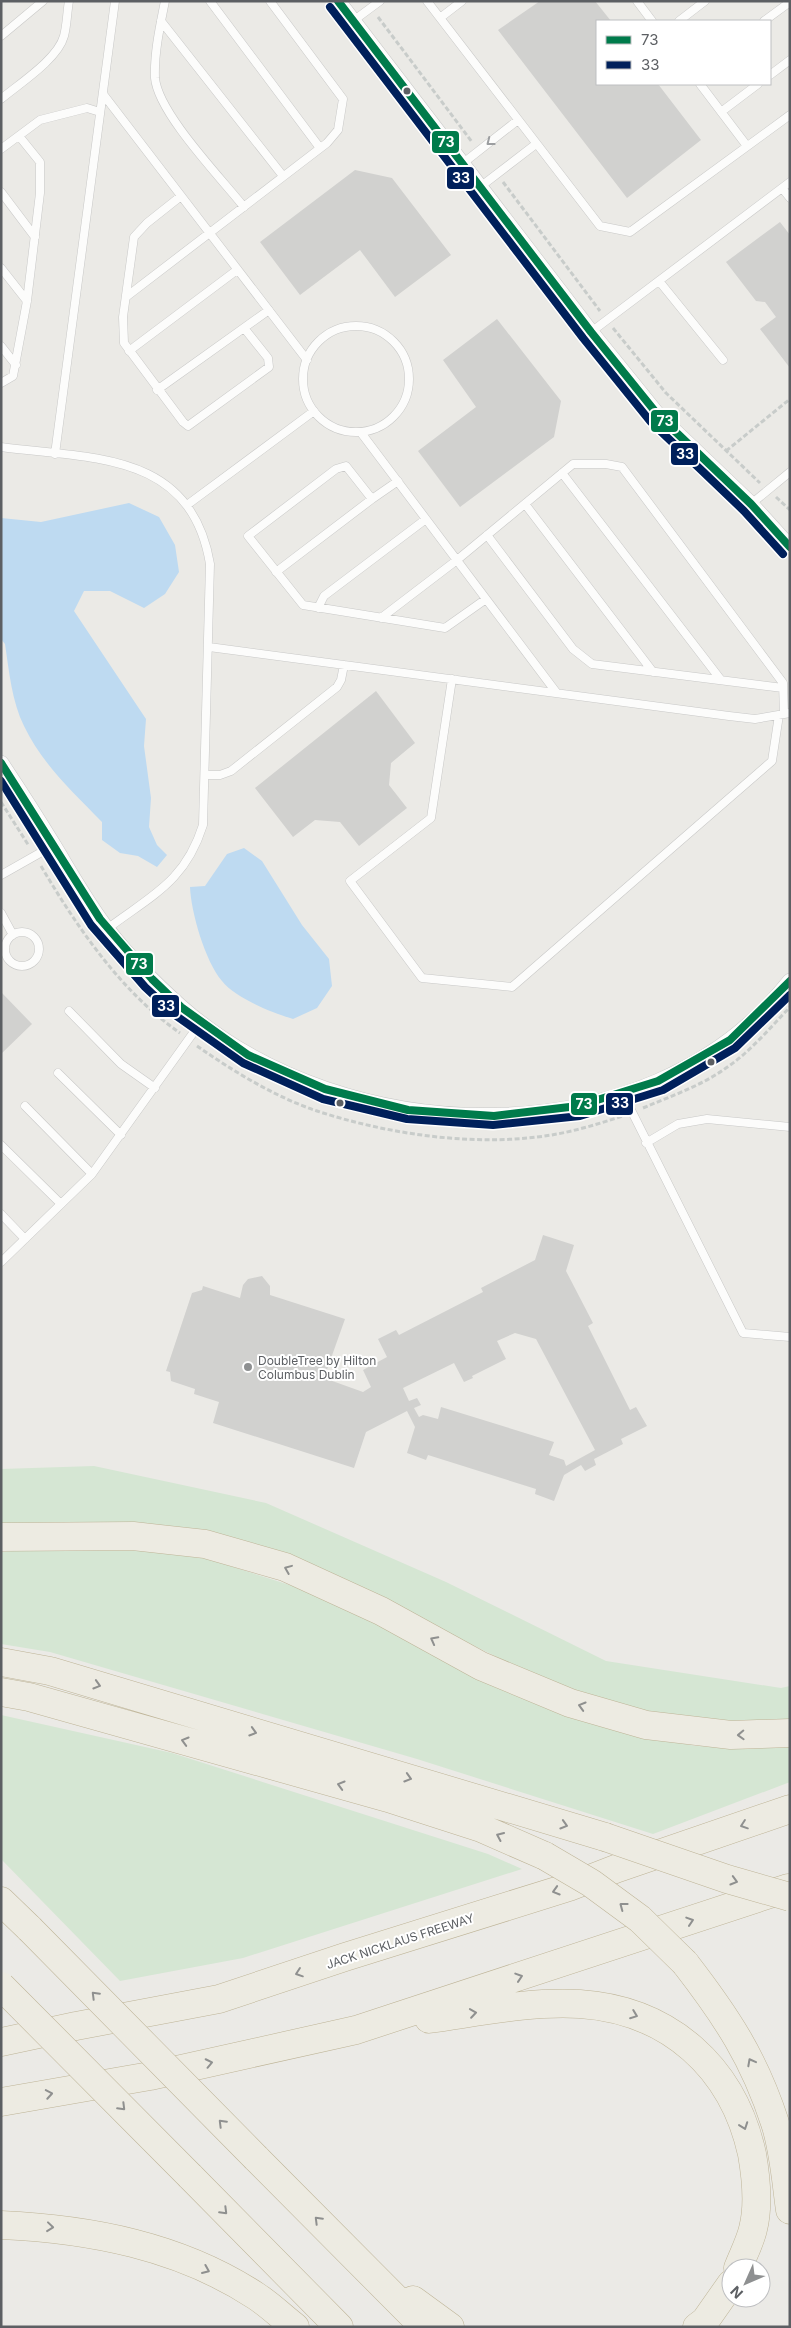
<svg xmlns="http://www.w3.org/2000/svg" width="791" height="2328" viewBox="0 0 791 2328" font-family="Inter,sans-serif">
  <style>
    .green { fill: #d5e6d3 }
    .water { fill: #bedaf1 }
    .building { fill: #d1d1cf; fill-rule: evenodd }
    .lines { fill: none; stroke-linecap: round; stroke-linejoin: round }
    .service-casing { stroke: #c8c8c7; stroke-width: 9 }
    .minor-casing { stroke: #c8c8c7; stroke-width: 16 }
    .motorway-casing { stroke: #beb497; stroke-width: 29 }
    .path { stroke: #c8ccca; stroke-width: 3; stroke-dasharray: 5 2.5; stroke-linecap: butt }
    .service { stroke: #fcfcfb; stroke-width: 8 }
    .minor { stroke: #fcfcfb; stroke-width: 15 }
    .motorway { stroke: #edebe2; stroke-width: 28 }
    .motorway-bridge-casing { stroke: #beb497; stroke-width: 29; stroke-linecap: butt }
    .motorway-bridge { stroke: #edebe2; stroke-width: 28 }
    .bus-1-casing { stroke: #fff; stroke-width: 11 }
    .bus-2-casing { stroke: #fff; stroke-width: 11 }
    .bus-1 { stroke: #007b4b; stroke-width: 8 }
    .bus-2 { stroke: #00205b; stroke-width: 8 }
    .oneway { stroke: #9c9ea0 }
    .oneway2 { stroke: #8f908f }
    .bus-dot { fill: #5c5f63; stroke: #fff; stroke-width: 2 }
    .poi-dot { fill: #8e9091; stroke: #fff; stroke-width: 2 }
    .labels { text-anchor: middle; dominant-baseline: central; stroke-width: 4; stroke-linejoin: round; paint-order: stroke }
    .poi-label { font-size: 12px; fill: #5c5f63; stroke: #fff; text-anchor: start }
    .street-label { font-size: 12px; fill: #5c5f63; stroke: #fff }
    .line-badge { stroke: #fff; stroke-width: 2 }
    .badge-label { font-size: 14px; text-anchor: middle; font-weight: bold; fill: #fff }
  </style>
  <rect width="100%" height="100%" fill="#ebeae6"/>
  <path class="green" d="M94 1466 266 1503 446 1582 606 1661 781 1688 790 1686V1722H715L614 1706 531 1674 317 1568 1 1524V1469Z
    M96 1543 208 1559 296 1587 592 1723 695 1746 762 1748 790 1745V1782L653 1834 417 1759 50 1652 1 1644V1552Z
    M1 1715 172 1753 488 1854 522 1869 243 1958 120 1981 1 1859Z"/>
  <path class="water" d="M129 503 159 517 175 545 179 572 165 594 144 608 110 591H84L74 611 146 719 144 746 151 798 149 827 157 845 167 855 157 867 138 856 120 853 102 840V822C73 792 42 764 24 726 12 702 9 671 5 644L1 639V518L41 522Z
    M244 848 262 861 302 925 329 959 332 986 317 1008 293 1019C273 1013 235 998 222 981 205 961 191 912 190 887L205 886 227 854Z"/>
  <path class="building" d="M540 1H595L611 21H597V84H658L701 140 627 198 498 30Z
    M355 170 392 178 451 255 395 297 360 250 300 295 260 242Z
    M780 222 790 235V368L760 329 776 317 765 302 756 301 726 262Z
    M497 319 561 401 554 437 460 507 418 451 476 407 443 360Z
    M376 691 415 743 391 763 389 785 407 808 359 846 340 822 315 820 293 837 255 788Z
    M1 992 32 1024 1 1054Z
    M543 1235 574 1245 566 1271 593 1323 588 1326 630 1410 636 1407 647 1426 621 1439 623 1444 594 1459 596 1465 585 1471 581 1465 564 1475 554 1501 535 1494 536 1489 428 1455 426 1460 407 1453 415 1427 407 1411 366 1432 354 1468 213 1423 219 1402 194 1394 195 1389 171 1381 170 1372 166 1371 192 1293 202 1290 203 1286 240 1298 243 1285 248 1279 262 1276 270 1286V1295L345 1319 324 1378 363 1392 371 1387 363 1370 387 1357 378 1339 396 1330 399 1335 483 1292 481 1288 535 1260ZM515 1333 536 1339 595 1450 566 1466 564 1460 549 1455 554 1442 441 1407 438 1419 423 1415 419 1417 414 1408 421 1405 417 1398 409 1401 403 1388 454 1363 464 1382 473 1378 472 1376 506 1359 497 1341Z"/>
  <g class="lines">
    <defs>
      <path id="service" d="M165 1C160 26 154 53 155 78 158 113 221 178 244 207
        M210 1 320 148
        M427 1 600 226 630 232 790 115
        M637 1 652 21
        M440 18 462 1
        M161 21 283 176
        M353 21 380 1
        M679 21 705 1
        M764 21 790 2
        M1 36 43 1
        M770 75 790 60
        M700 84 747 146
        M103 94 307 360
        M1 99C19 84 58 59 64 36 67 25 67 12 69 1
        M721 112 758 84
        M1 149 40 120 87 108 100 112
        M462 164 518 120
        M480 187 536 144
        M782 188 790 198
        M1 192 35 237
        M181 196 147 223 134 237 123 317 124 343 183 422 188 426 269 367 268 358 244 328
        M1 268 27 301
        M659 281 723 360
        M126 297 327 143 338 130 343 99 270 1
        M303 379a53 53 0 1 1 106 0a53 53 0 1 1-106 0Z
        M591 332 790 182
        M1 346 16 365
        M129 351 237 270
        M1 383 13 376 27 301 40 193V162L19 136
        M157 390 269 310
        M362 434 556 692
        M1 447C92 459 191 451 210 564L203 825C185 882 152 895 107 929
        M55 454 115 1
        M562 473 721 680
        M398 481 372 499 346 466 336 469 248 536 303 605 445 628 486 599
        M525 504 653 672
        M751 504 790 472
        M187 505 314 411
        M487 535 573 649 592 664 783 688
        M276 572 372 499
        M318 608 324 596 426 519
        M381 618 457 560 573 464H606L622 467 783 683 784 714
        M209 647 729 716 755 719 790 713
        M452 679 431 818 350 881 422 978 512 987 772 761 779 715
        M206 775H220L231 771 337 687 341 680 344 665
        M1 787 12 780
        M1 875 54 845
        M1 913 13 935
        M5 949a17 17 0 1 1 34 0a17 17 0 1 1-34 0Z
        M69 1011 121 1064 155 1088
        M58 1073 121 1135
        M623 1094 743 1333 790 1337
        M25 1106 92 1174
        M646 1143 678 1124 707 1119 790 1127
        M1 1145 61 1204
        M1 1214 25 1239
        M1 1262 92 1174 201 1022"/>
      <path id="minor" d="M338 1 591 332 658 415 751 504 790 547
        M1 763C19 790 37 818 54 846 71 874 87 903 107 929 129 958 154 983 181 1007 345 1151 648 1161 790 981"/>
      <path id="motorway" d="M1 1537 133 1536 205 1544 285 1567 381 1611 481 1666 570 1703 646 1725 731 1735 790 1733
        M1 1662 50 1671 605 1837
        M1 1692 29 1697 388 1798 481 1828 545 1856
        M1 1901 30 1929
        M685 1963C726 2016 754 2058 775 2123 784 2150 786 2182 790 2210
        M429 2019C479 2012 530 2001 580 2004 669 2010 733 2067 752 2154 756 2177 759 2206 753 2229 750 2242 743 2255 738 2268
        M1 2042 76 2026 219 1999 345 1957 569 1887 618 1868 790 1809
        M1 2102 150 2076 356 2030 788 1888
        M256 2158 424 2327
        M190 2176 339 2327
        M1 2225C90 2229 180 2246 256 2296 270 2305 282 2317 295 2327
        M413 2300 450 2327
        M697 2327 705 2321 731 2284"/>
    </defs>
    <use href="#service" class="service-casing"/>
    <use href="#minor" class="minor-casing"/>
    <use href="#motorway" class="motorway-casing"/>
    <path class="path" d="M378 17 472 142
      M503 182 600 311
      M613 328 666 393 760 483
      M726 451 790 399
      M776 497 790 510
      M1 802 29 846
      M41 866C77 927 121 992 180 1033
      M197 1046C233 1071 275 1097 317 1111 390 1135 481 1148 557 1134 579 1130 601 1123 623 1116
      M643 1108C671 1096 701 1086 726 1068 750 1052 770 1028 790 1007"/>
    <use href="#service" class="service"/>
    <use href="#minor" class="minor"/>
    <use href="#motorway" class="motorway"/>
    <defs>
      <path id="motorway-bridge" d="M605 1837 727 1879 790 1897
        M545 1856 591 1883 640 1919 685 1963
        M30 1929 256 2158
        M1 1986 190 2176"/>
    </defs>
    <use href="#motorway-bridge" class="motorway-bridge-casing"/>
    <use href="#motorway-bridge" class="motorway-bridge"/>
    <defs>
      <path id="bus-1" d="M338 1 591 332 658 415 751 504 790 547
        M1 763 100 919 152 979 181 1007 248 1055 325 1089 408 1110 494 1116 578 1106 658 1081 730 1040 790 981"/>
      <path id="bus-2" d="M330 7 583 338 650 421 744 511 783 554
        M1 781 91 925 145 987 175 1015 243 1063 323 1099 407 1119 493 1125 580 1116 663 1090 735 1048 790 995"/>
    </defs>
    <use href="#bus-1" class="bus-1-casing"/>
    <use href="#bus-2" class="bus-2-casing"/>
    <use href="#bus-1" class="bus-1"/>
    <use href="#bus-2" class="bus-2"/>
  </g>
  <defs><path id="oneway-chevron" d="M-2-3.5L2.5 0L-2 3.5" fill="none" stroke-width="1.6" stroke-linecap="round" stroke-linejoin="round" transform="scale(1.25)"/></defs>
  <use class="oneway" href="#oneway-chevron" transform="translate(490 142) rotate(142)"/>
  <g class="oneway2">
    <use href="#oneway-chevron" transform="translate(288 1569) rotate(-158)"/>
    <use href="#oneway-chevron" transform="translate(434 1640) rotate(-152)"/>
    <use href="#oneway-chevron" transform="translate(97 1685) rotate(17)"/>
    <use href="#oneway-chevron" transform="translate(582 1706) rotate(-164)"/>
    <use href="#oneway-chevron" transform="translate(253 1732) rotate(17)"/>
    <use href="#oneway-chevron" transform="translate(741 1735) rotate(178)"/>
    <use href="#oneway-chevron" transform="translate(185 1741) rotate(-164)"/>
    <use href="#oneway-chevron" transform="translate(408 1778) rotate(17)"/>
    <use href="#oneway-chevron" transform="translate(341 1785) rotate(-164)"/>
    <use href="#oneway-chevron" transform="translate(564 1825) rotate(17)"/>
    <use href="#oneway-chevron" transform="translate(744 1825) rotate(161)"/>
    <use href="#oneway-chevron" transform="translate(500 1836) rotate(-156)"/>
    <use href="#oneway-chevron" transform="translate(734 1881) rotate(16)"/>
    <use href="#oneway-chevron" transform="translate(556 1891) rotate(163)"/>
    <use href="#oneway-chevron" transform="translate(623 1906) rotate(-143)"/>
    <use href="#oneway-chevron" transform="translate(690 1921) rotate(-18)"/>
    <use href="#oneway-chevron" transform="translate(299 1973) rotate(161)"/>
    <use href="#oneway-chevron" transform="translate(519 1977) rotate(-18)"/>
    <use href="#oneway-chevron" transform="translate(95 1995) rotate(-135)"/>
    <use href="#oneway-chevron" transform="translate(473 2013) rotate(-8)"/>
    <use href="#oneway-chevron" transform="translate(634 2015) rotate(21)"/>
    <use href="#oneway-chevron" transform="translate(751 2062) rotate(-118)"/>
    <use href="#oneway-chevron" transform="translate(209 2063) rotate(-12)"/>
    <use href="#oneway-chevron" transform="translate(49 2094) rotate(-10)"/>
    <use href="#oneway-chevron" transform="translate(122 2107) rotate(45)"/>
    <use href="#oneway-chevron" transform="translate(222 2123) rotate(-135)"/>
    <use href="#oneway-chevron" transform="translate(744 2126) rotate(70)"/>
    <use href="#oneway-chevron" transform="translate(224 2211) rotate(45)"/>
    <use href="#oneway-chevron" transform="translate(318 2220) rotate(-135)"/>
    <use href="#oneway-chevron" transform="translate(50 2227) rotate(6)"/>
    <use href="#oneway-chevron" transform="translate(206 2270) rotate(23)"/>
  </g>
  <g class="bus-dot">
    <circle cx="407" cy="91" r="4.5"/>
    <circle cx="711" cy="1062" r="4.5"/>
    <circle cx="340" cy="1103" r="4.5"/>
  </g>
  <circle class="poi-dot" cx="248" cy="1367" r="5"/>
  <g class="labels">
    <g class="poi-label">
      <text x="258" y="1360">DoubleTree by Hilton<tspan x="258" dy="14">Columbus Dublin</tspan></text>
    </g>
    <g class="street-label">
      <text transform="translate(400 1941) rotate(-18)">JACK NICKLAUS FREEWAY</text>
    </g>
  </g>
  <g class="line-badge">
    <rect x="431" y="130" width="29" height="24" rx="5" fill="#007b4b"/>
    <rect x="446" y="166" width="29" height="24" rx="5" fill="#00205b"/>
    <rect x="650" y="409" width="29" height="24" rx="5" fill="#007b4b"/>
    <rect x="670" y="442" width="29" height="24" rx="5" fill="#00205b"/>
    <rect x="125" y="952" width="29" height="24" rx="5" fill="#007b4b"/>
    <rect x="151" y="994" width="29" height="24" rx="5" fill="#00205b"/>
    <rect x="605" y="1092" width="29" height="24" rx="5" fill="#00205b"/>
    <rect x="570" y="1092" width="28" height="24" rx="5" fill="#007b4b"/>
  </g>
  <g class="badge-label">
    <text x="446" y="147">73</text>
    <text x="461" y="183">33</text>
    <text x="665" y="426">73</text>
    <text x="685" y="459">33</text>
    <text x="139" y="969">73</text>
    <text x="166" y="1011">33</text>
    <text x="620" y="1108">33</text>
    <text x="584" y="1109">73</text>
  </g>
  <rect width="791" height="2328" fill="none" stroke="#5c5f63" stroke-width="5"/>
  <rect x="596" y="20" width="175" height="65" fill="#ffffff" stroke="#bebfc1"/>
  <rect x="606" y="36" width="25" height="8" fill="#007b4b" stroke="#bebfc1"/>
  <text x="641" y="45" font-size="15" fill="#5c5f63">73</text>
  <rect x="606" y="61" width="25" height="8" fill="#00205b" stroke="#bebfc1"/>
  <text x="641" y="70" font-size="15" fill="#5c5f63">33</text>
  <g transform="translate(746 2283) rotate(225)"><circle r="24" fill="#ffffff" stroke="#bebfc1"/>
  <path d="M0-4L9 19L0 12L-9 19Z" fill="#8e9091"/>
  <text y="-8" font-size="14" font-weight="bold" text-anchor="middle" fill="#5c5f63">N</text>
  </g>
</svg>
